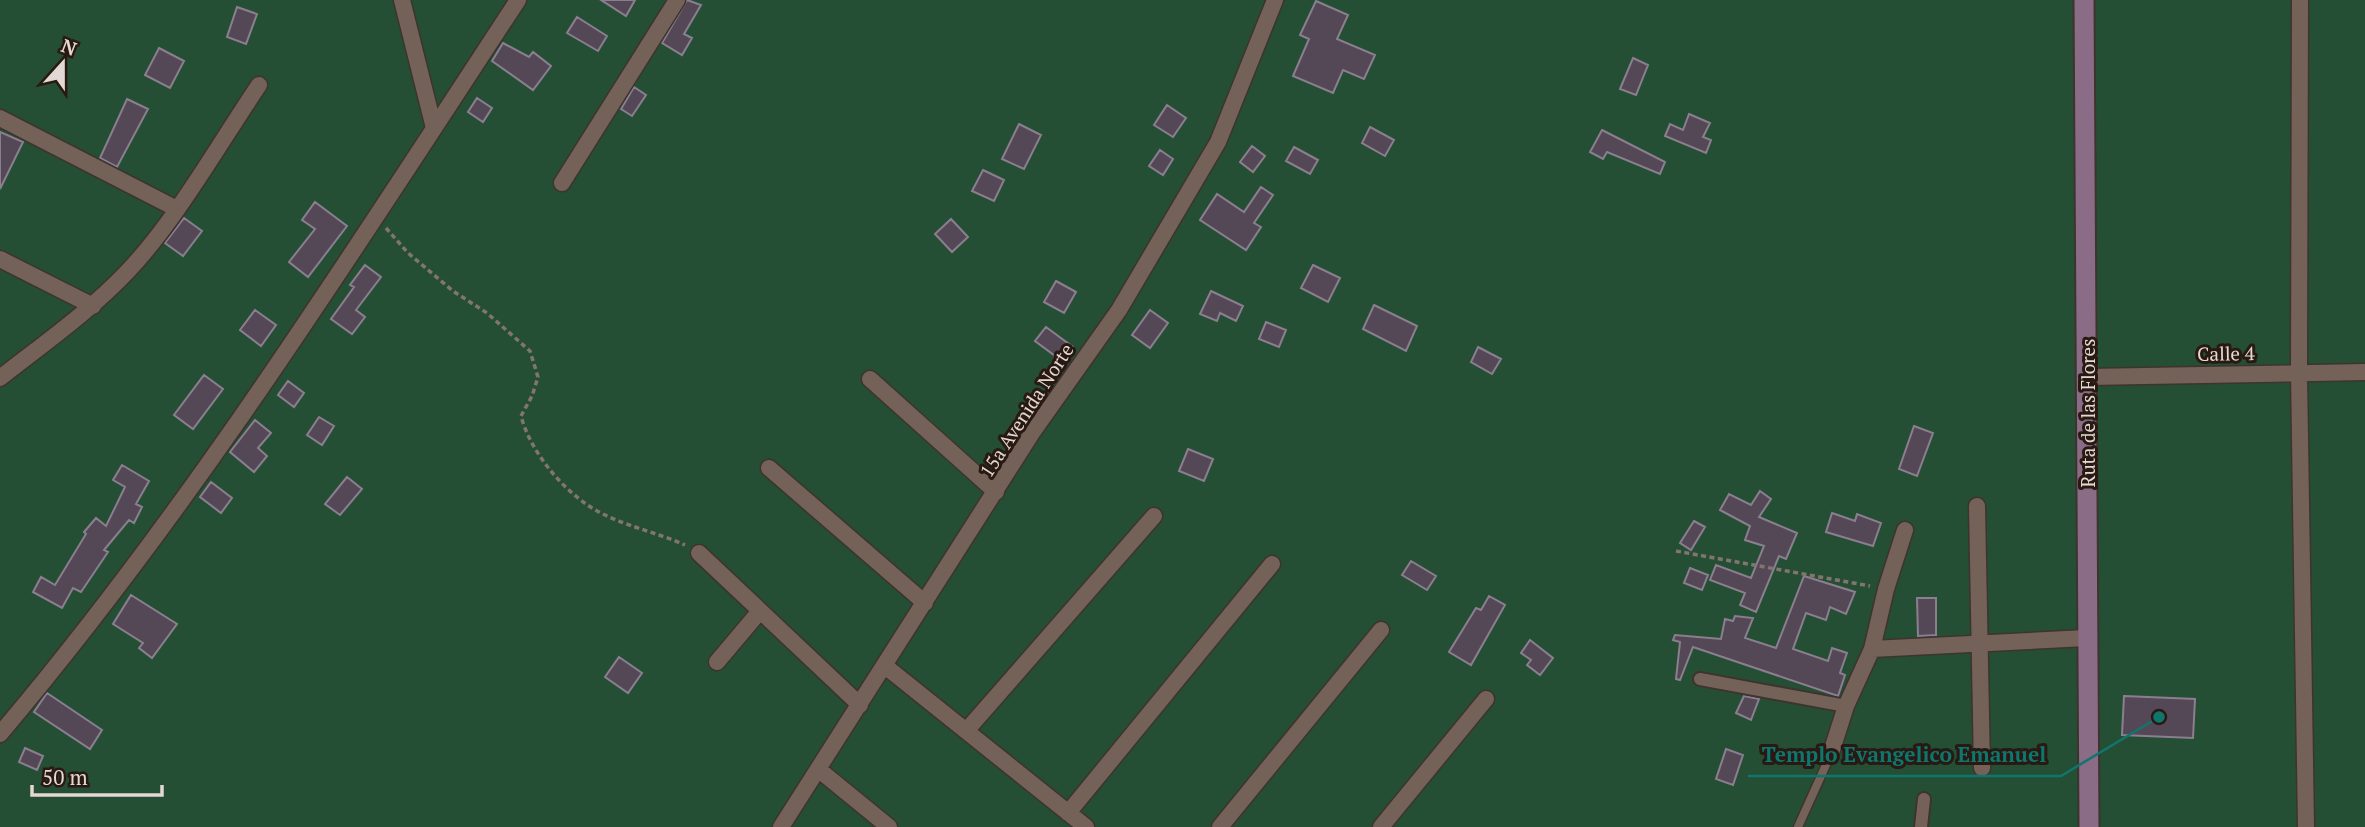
<svg xmlns="http://www.w3.org/2000/svg" width="2365" height="827" viewBox="0 0 2365 827" font-family="'PT Serif',serif">
  <style>
    .green { fill: #254f34 }
    .building { fill: #544857; stroke: #8b7f8f; stroke-width: 2 }
    .lines { fill: none; stroke-linecap: round; stroke-linejoin: round }
    .service-casing { stroke: #3e332f; stroke-width: 11 }
    .pedestrian-casing { stroke: #3e332f; stroke-width: 16 }
    .minor-casing { stroke: #3e332f; stroke-width: 19 }
    .secondary-casing { stroke: #3e332f; stroke-width: 23 }
    .path { stroke: #82756f; stroke-width: 3.5; stroke-dasharray: 5 3.5; stroke-linecap: butt }
    .service { stroke: #746259; stroke-width: 8 }
    .pedestrian { stroke: #746259; stroke-width: 12 }
    .minor { stroke: #746259; stroke-width: 16 }
    .secondary { stroke: #8a6c86; stroke-width: 19 }
    .labels { text-anchor: middle; dominant-baseline: central; stroke-width: 6; stroke-linejoin: round; paint-order: stroke }
    .street-label { font-size: 19px; fill: #e3d8d3; stroke: #281912 }
    .leader { fill: none; stroke: #0f766e; stroke-width: 2.5 }
    .callout-dot { fill: #0f766e; stroke: #281912; stroke-width: 2.5 }
    .callout-label { font-size: 21px; text-anchor: middle; font-weight: bold; fill: #0f766e; stroke: #281912; stroke-width: 6; stroke-linejoin: round; paint-order: stroke }
  </style>
  <rect width="100%" height="100%" fill="#281912"/>
  <path class="green" d="M0 0H2365V827H0Z"/>
  <path class="building" d="M601 0H635L626 16Z
    M687 0 701 5 684 34 692 38 682 55 662 43Z
    M1316 1 1348 15 1337 39 1375 55 1364 79 1343 70 1333 93 1293 76 1309 39 1300 35Z
    M237 7 257 14 246 44 227 37Z
    M577 17 607 36 598 51 567 33Z
    M503 43 529 57 533 52 551 66 533 90 492 61Z
    M159 48 184 61 170 88 145 75Z
    M1633 58 1648 65 1636 95 1620 89Z
    M634 87 646 95 632 116 621 109Z
    M477 98 492 108 483 122 468 112Z
    M127 99 148 109 117 167 100 158Z
    M1167 105 1186 118 1173 137 1154 125Z
    M1689 114 1710 123 1703 137 1711 140 1706 153 1665 136 1670 124 1683 130Z
    M1019 124 1041 135 1024 169 1002 159Z
    M1370 127 1394 140 1385 156 1362 143Z
    M1602 130 1665 162 1660 174 1607 152 1603 159 1590 152Z
    M0 132 23 142 0 189Z
    M1252 146 1265 156 1253 172 1240 162Z
    M1294 147 1318 160 1310 174 1286 161Z
    M1160 150 1173 159 1163 175 1149 166Z
    M983 170 1004 180 994 201 972 191Z
    M1261 187 1273 195 1254 223 1261 227 1246 250 1200 220 1217 194 1244 212Z
    M315 202 347 226 308 277 289 262 315 229 302 220Z
    M184 218 202 231 183 256 165 243Z
    M951 219 968 237 952 252 935 234Z
    M365 265 381 277 356 310 365 317 352 334 331 319 354 287 350 285Z
    M1313 265 1340 278 1328 302 1301 288Z
    M1056 281 1076 292 1064 313 1044 302Z
    M1211 291 1243 306 1236 321 1220 313 1217 321 1200 314Z
    M1374 305 1417 326 1406 351 1363 329Z
    M255 310 276 325 261 346 240 330Z
    M1150 310 1168 323 1150 348 1132 335Z
    M1266 322 1286 330 1279 347 1259 339Z
    M1046 327 1073 347 1062 361 1035 341Z
    M1478 347 1501 359 1492 374 1471 362Z
    M204 375 223 389 193 429 174 415Z
    M288 381 304 393 294 407 278 395Z
    M319 417 334 426 322 445 307 435Z
    M255 420 271 433 258 448 267 456 254 472 230 452Z
    M1914 426 1933 433 1917 476 1899 469Z
    M1188 449 1213 459 1204 481 1179 471Z
    M122 465 149 481 136 504 142 507 134 523 129 520 104 550 108 552 81 592 73 588 62 608 33 592 41 577 55 585 86 534 84 532 96 518 106 526 125 487 113 480Z
    M347 477 362 489 340 515 325 504Z
    M211 482 232 498 221 513 200 497Z
    M1760 491 1771 499 1759 517 1797 533 1786 559 1779 556 1756 612 1740 605 1745 593 1710 580 1716 565 1751 578 1764 546 1745 540 1750 526 1720 510 1729 494 1751 505Z
    M1832 513 1855 521 1857 514 1881 523 1873 546 1826 532Z
    M1694 521 1705 527 1691 550 1680 543Z
    M1411 561 1436 576 1427 590 1402 575Z
    M1690 568 1708 575 1702 590 1684 583Z
    M1804 576 1855 592 1846 614 1830 607 1826 620 1806 613 1793 649 1828 661 1832 648 1847 653 1840 673 1845 675 1838 696 1693 647 1680 680 1676 679 1680 642 1673 640 1675 635 1721 639 1725 619 1733 621 1735 616 1753 618 1745 638 1776 648Z
    M131 595 177 624 152 658 139 648 143 643 113 624Z
    M1489 596 1505 605 1471 665 1449 652 1476 608 1481 610Z
    M1917 598H1936V635L1918 636Z
    M1530 640 1553 658 1540 675 1527 665 1531 660 1521 653Z
    M619 657 642 673 628 693 605 677Z
    M47 693 102 730 90 749 34 712Z
    M1744 696 1759 699 1751 720 1736 713Z
    M2124 696 2195 699 2193 738 2122 735Z
    M25 748 43 756 37 770 19 762Z
    M1726 749 1743 755 1733 785 1716 779Z"/>
  <g class="lines">
    <defs>
      <path id="service" d="M1798 827 1830 756"/>
      <path id="pedestrian" d="M1700 679 1846 706
        M1921 827 1924 799"/>
      <path id="minor" d="M402 0 434 128
        M2300 0 2299 373 2306 827
        M0 118 175 208
        M562 183 677 0
        M0 259 93 306
        M2088 377 2365 372
        M0 378C43 344 89 312 127 272 175 222 219 144 259 85
        M870 379 996 492
        M769 468 925 603
        M1977 506 1982 768
        M699 553 860 705
        M1872 649 2086 638
        M717 662 760 611
        M885 666 1086 827
        M966 731 1154 516
        M0 734C193 506 354 250 518 0
        M1830 756 1846 706 1872 649 1886 589 1905 530
        M818 769 889 827
        M1068 813 1272 564
        M781 827 1032 433 1119 310 1218 142 1275 0
        M1220 827 1381 630
        M1381 827 1486 699"/>
      <path id="secondary" d="M2084 0 2089 827"/>
    </defs>
    <use href="#service" class="service-casing"/>
    <use href="#pedestrian" class="pedestrian-casing"/>
    <use href="#minor" class="minor-casing"/>
    <use href="#secondary" class="secondary-casing"/>
    <path class="path" d="M386 228 408 253 453 291 487 313 530 351 538 377 532 396 521 416C530 450 559 486 589 506 618 525 654 531 685 545
      M1676 551 1870 586"/>
    <use href="#service" class="service"/>
    <use href="#pedestrian" class="pedestrian"/>
    <use href="#minor" class="minor"/>
    <use href="#secondary" class="secondary"/>
  </g>
  <g class="labels">
    <g class="street-label">
      <text transform="translate(2226 353) rotate(-1)">Calle 4</text>
      <text transform="translate(1026 410) rotate(-57)">15a Avenida Norte</text>
      <text transform="translate(2087 413) rotate(-90)">Ruta de las Flores</text>
    </g>
  </g>
  <path class="leader" d="M2159 717L2061 776H1748"/>
  <circle class="callout-dot" cx="2159" cy="717" r="7"/>
  <g class="callout-label">
    <text x="1904" y="762">Templo Evangelico Emanuel</text>
  </g>
  <g transform="translate(63 63) rotate(21)" stroke="#281912" stroke-width="5" paint-order="stroke">
  <path d="M0-5L12 26L0 18L-12 26Z" fill="#e3d8d3"/>
  <text y="-10" font-size="19" font-weight="bold" text-anchor="middle" fill="#e3d8d3">N</text>
  </g>
  <path d="M32 785v10h130v-10" fill="none" stroke="#e3d8d3" stroke-width="3.5"/>
  <text x="42" y="785" font-size="21" fill="#e3d8d3" stroke="#281912" stroke-width="5" paint-order="stroke">50 m</text>
</svg>
